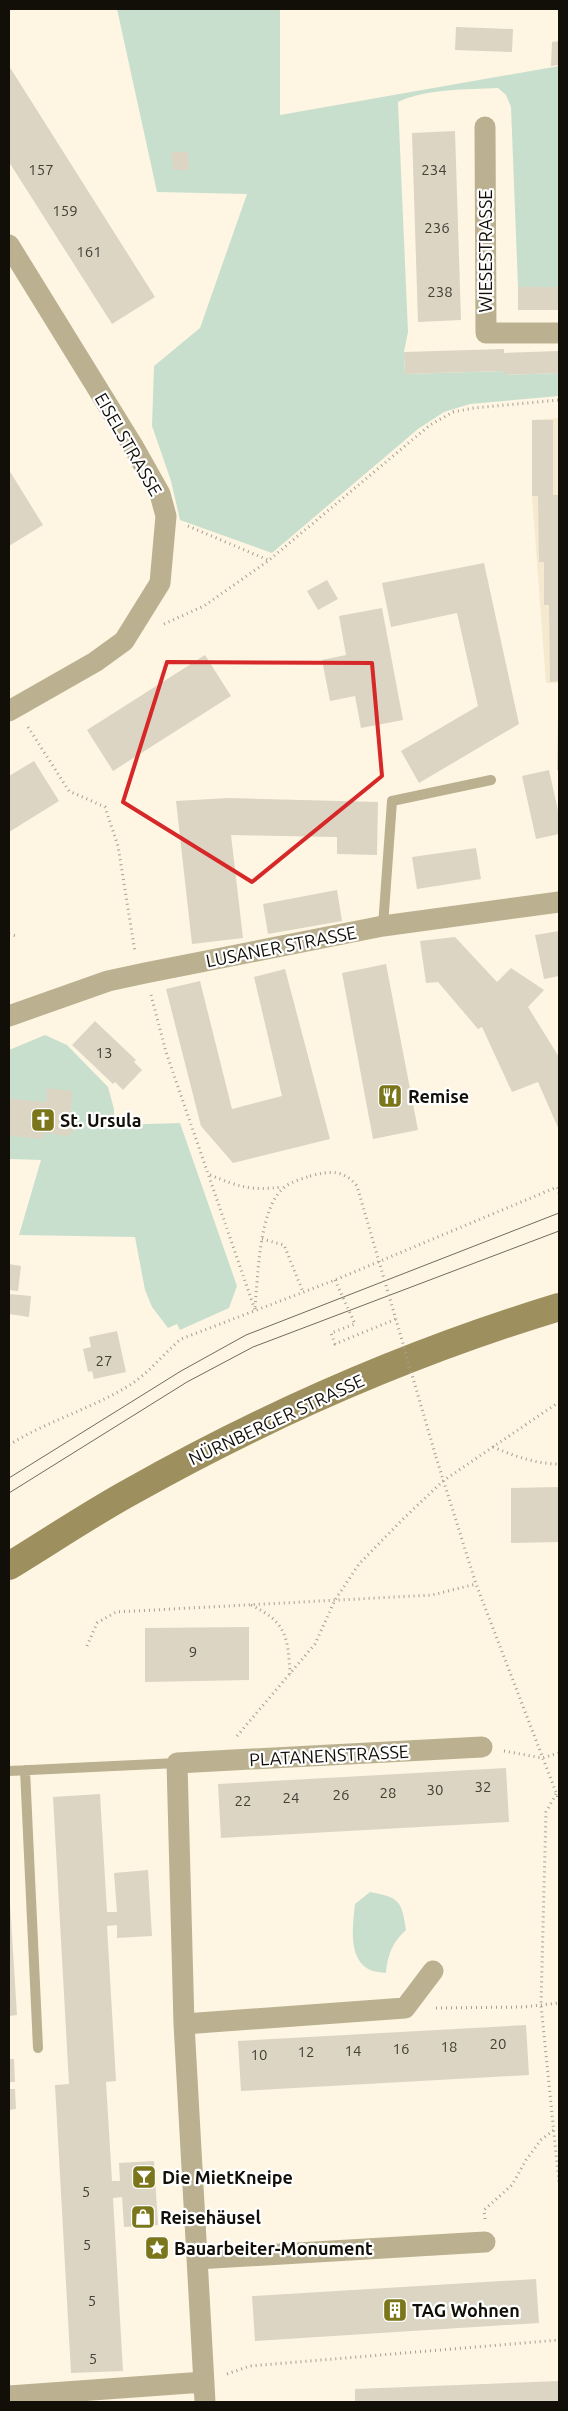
<svg xmlns="http://www.w3.org/2000/svg" width="568" height="2411" viewBox="0 0 568 2411" font-family="Ubuntu,sans-serif">
  <style>
    .built { fill: #f5ead0 }
    .green { fill: #c9dfce }
    .building { fill: #dcd5c3 }
    .lines { fill: none; stroke-linecap: round; stroke-linejoin: round }
    .path { stroke: #a59f91; stroke-width: 3; stroke-dasharray: 1 4; stroke-linecap: butt }
    .lane { stroke: #bbb190; stroke-width: 10 }
    .street { stroke: #bbb190; stroke-width: 21 }
    .secondary { stroke: #9d8f5e; stroke-width: 28 }
    .tram { stroke: #716c61; stroke-width: 1 }
    .path-bridge { stroke: #a59f91; stroke-width: 3; stroke-dasharray: 1 4; stroke-linecap: butt }
    .marked { fill: none; stroke: #d62828; stroke-width: 4; stroke-linejoin: round }
    .labels { text-anchor: middle; dominant-baseline: central; stroke-width: 4.5; stroke-linejoin: round; paint-order: stroke }
    .number-label { font-size: 15px; fill: #444038 }
    .street-label { font-size: 18px; fill: #120f09; stroke: #fff }
    .poi-label { font-size: 18px; font-weight: bold; fill: #120f09; stroke: #fff; text-anchor: start }
  </style>
  <rect width="100%" height="100%" fill="#fef6e3"/>
  <path class="built" d="M559 418V683H546L532 496V420Z"/>
  <path class="green" d="M117 9H280V115L559 66V287H518L511 107 506 95 498 88C466 90 428 88 398 102L408 332 404 352 405 374 504 371V375L559 373V396L470 404 444 412 418 429 272 553 180 520 171 481 152 426 154 366 200 328 247 194 157 192Z
    M45 1035 67 1045 108 1087 114 1109V1125L180 1123 237 1286 229 1308 180 1330 177 1324 168 1328 152 1307 145 1290 135 1237 19 1235 41 1160 9 1159V1050Z
    M370 1892C399 1897 402 1901 406 1930 392 1943 388 1954 386 1973 381 1972 375 1972 370 1970 347 1959 353 1924 355 1904Z"/>
  <path class="building" d="M456 27 513 29 512 52 455 50Z
    M559 41V65L551 66 552 42Z
    M9 66 155 297 112 324 9 162Z
    M455 131 461 320 418 322 412 133Z
    M171 152H188L189 170H173Z
    M518 287H559V310H518Z
    M504 349V353L559 351V373L504 375V371L405 374 404 352Z
    M532 420H553V495H559V681L550 682 549 605H544V562H539L538 496H532Z
    M9 470 43 525 9 546Z
    M484 563 519 724 419 783 401 751 478 706 457 613 391 627 382 583Z
    M327 580 338 599 318 610 307 591Z
    M382 608 403 720 361 728 355 696 330 701 322 660 346 655 339 616Z
    M205 655 231 696 113 771 87 730Z
    M558 718H559V770H557Z
    M34 761 59 801 9 832V776Z
    M549 770 559 815V834L536 839 522 776Z
    M228 798 378 802 377 855 337 854V837L231 835 243 938 192 944 176 801Z
    M476 848 481 879 417 889 412 857Z
    M337 890 342 921 268 934 263 904Z
    M559 931V976L544 979 535 935Z
    M455 937 497 982 511 968 544 990 528 1007 559 1057V1130L538 1082 512 1092 482 1027 478 1029 438 982 426 983 420 941Z
    M386 964 418 1130 373 1139 342 973Z
    M285 969 330 1139 233 1163 201 1126 166 989 200 981 232 1109 282 1096 254 977Z
    M95 1021 136 1060 134 1062 142 1070 123 1090 115 1082 113 1084 72 1045Z
    M47 1088 72 1091 71 1110 77 1118 78 1123 73 1132 68 1136 44 1133 43 1139 9 1136V1099L46 1102Z
    M9 1264 21 1266 18 1291 9 1290Z
    M9 1294 31 1296 29 1317 9 1314Z
    M117 1331 126 1372 94 1379 92 1371 88 1372 83 1349 91 1347 89 1337Z
    M559 1487V1542L511 1543V1488Z
    M249 1627V1680L145 1682V1628Z
    M506 1768 509 1822 221 1838 218 1784Z
    M100 1794 107 1912H117L114 1873 148 1870 152 1936 117 1938V1925L107 1926 116 2081 106 2082 112 2181H120L119 2163 154 2161 158 2225 124 2227 122 2197 113 2198 123 2371 71 2373 55 2085 69 2084 53 1797Z
    M9 1888 17 2015 9 2016Z
    M526 2025 529 2075 241 2091 238 2041Z
    M9 2059H14L15 2082H9Z
    M9 2089H15L16 2109 9 2110Z
    M536 2279 539 2323 255 2341 252 2296Z
    M559 2381V2402H355V2389Z"/>
  <g class="lines">
    <path class="path" d="M188 526 268 560
      M164 624 204 606 268 561 430 425 453 412 474 408 559 400
      M28 727 69 791 105 807 118 846 135 952
      M9 934 17 936
      M151 995 166 1052 255 1310
      M210 1175C240 1187 250 1191 283 1187
      M262 1239 284 1245 303 1292
      M335 1280 355 1324 331 1333 335 1344 396 1319
      M255 1307C258 1277 259 1205 285 1187 292 1181 302 1179 310 1176
      M9 1445C47 1421 91 1409 130 1385 151 1371 162 1355 181 1339L335 1280 557 1187 559 1193
      M493 1447C514 1456 536 1464 559 1464
      M436 1457 476 1584 559 1800
      M251 1605C286 1622 288 1636 290 1674
      M87 1646 97 1623 116 1612 432 1595 476 1584
      M237 1736 315 1644 335 1600 359 1564 403 1519 443 1481 559 1402
      M504 1751 542 1758 559 1753
      M556 1794 546 1812 541 2005 559 2183
      M436 2008 523 2007 559 2003
      M485 2219 484 2210 512 2185 526 2160 541 2140 555 2129
      M227 2374 250 2366 559 2340"/>
    <path class="lane" d="M383 926 392 801 491 780
      M25 1770 38 2048
      M9 1771 177 1763"/>
    <path class="street" d="M485 127 486 333H559
      M9 245 133 446 160 494 166 516 160 583 124 641 95 662 9 711
      M9 1016 108 981 145 973 383 926 559 902
      M184 2024 405 2008 433 1971
      M197 2259 485 2242
      M9 2396 204 2382
      M205 2402 184 2024 177 1763 482 1747"/>
    <path class="secondary" d="M9 1566C50 1541 90 1514 132 1491 267 1415 411 1352 559 1307"/>
    <path class="tram" d="M9 1478 181 1371 246 1335 559 1213
      M9 1493 187 1382 253 1347 559 1231"/>
    <path class="path-bridge" d="M310 1176C330 1171 343 1169 357 1186L436 1457"/>
  </g>
  <path class="marked" d="M167 662 372 663 382 776 252 882 123 802Z"/>
  <defs>
    <symbol id="restaurant-square" viewBox="-11 -11 22 22"><rect x="-9" y="-9" width="18" height="18" rx="4" fill="#7b761b" stroke="#fff"/><path d="M-5-6h1v4h1v-4h1v4h1v-4h1v5L-1.5 .5V6h-2V.5L-5-1ZM5-6V6H3V1.5H1.5Q1.5-4 5-6Z" fill="#fff"/></symbol>
    <symbol id="church-square" viewBox="-11 -11 22 22"><rect x="-9" y="-9" width="18" height="18" rx="4" fill="#7b761b" stroke="#fff"/><path d="M-1.2-6h2.4v3.5h3.3v2.4h-3.3V6h-2.4V-.1h-3.3v-2.4h3.3Z" fill="#fff"/></symbol>
    <symbol id="bar-square" viewBox="-11 -11 22 22"><rect x="-9" y="-9" width="18" height="18" rx="4" fill="#7b761b" stroke="#fff"/><path d="M-6-5H6L.8 .8V4.5H3.5V6h-7V4.5H-.8V.8Z" fill="#fff"/></symbol>
    <symbol id="shop-square" viewBox="-11 -11 22 22"><rect x="-9" y="-9" width="18" height="18" rx="4" fill="#7b761b" stroke="#fff"/><path d="M-5-2.5h2.3a2.7 3.5 0 0 1 5.4 0H5L5.5 6h-11ZM-1.5-2.5h3a1.5 2.3 0 0 0-3 0Z" fill="#fff"/></symbol>
    <symbol id="sight-square" viewBox="-11 -11 22 22"><rect x="-9" y="-9" width="18" height="18" rx="4" fill="#7b761b" stroke="#fff"/><path d="M0-6L1.8-2.2L6-1.7L2.9 1.2L3.7 5.4L0 3.3L-3.7 5.4L-2.9 1.2L-6-1.7L-1.8-2.2Z" fill="#fff"/></symbol>
    <symbol id="building-square" viewBox="-11 -11 22 22"><rect x="-9" y="-9" width="18" height="18" rx="4" fill="#7b761b" stroke="#fff"/><path d="M-4-6H4V6H1V3H-1V6H-4ZM-2.5-4.3h1.7v1.8h-1.7ZM.8-4.3h1.7v1.8H.8ZM-2.5-1h1.7V.8h-1.7ZM.8-1h1.7V.8H.8Z" fill="#fff"/></symbol>
  </defs>
  <g fill-rule="evenodd">
    <use href="#restaurant-square" x="376" y="1082" width="28" height="28"/>
    <use href="#church-square" x="29" y="1106" width="28" height="28"/>
    <use href="#bar-square" x="130" y="2163" width="28" height="28"/>
    <use href="#shop-square" x="129" y="2203" width="28" height="28"/>
    <use href="#sight-square" x="143" y="2234" width="28" height="28"/>
    <use href="#building-square" x="381" y="2296" width="28" height="28"/>
  </g>
  <g class="labels">
    <g class="number-label">
      <text x="41" y="169">157</text>
      <text x="434" y="169">234</text>
      <text x="65" y="210">159</text>
      <text x="437" y="227">236</text>
      <text x="89" y="251">161</text>
      <text x="440" y="291">238</text>
      <text x="104" y="1052">13</text>
      <text x="104" y="1360">27</text>
      <text x="193" y="1651">9</text>
      <text x="483" y="1786">32</text>
      <text x="435" y="1789">30</text>
      <text x="388" y="1792">28</text>
      <text x="341" y="1794">26</text>
      <text x="291" y="1797">24</text>
      <text x="243" y="1800">22</text>
      <text x="498" y="2043">20</text>
      <text x="449" y="2046">18</text>
      <text x="401" y="2048">16</text>
      <text x="353" y="2050">14</text>
      <text x="306" y="2051">12</text>
      <text x="259" y="2054">10</text>
      <text x="86" y="2191">5</text>
      <text x="87" y="2244">5</text>
      <text x="92" y="2300">5</text>
      <text x="93" y="2358">5</text>
    </g>
    <g class="street-label">
      <text transform="translate(485 251) rotate(-90)">WIESESTRASSE</text>
      <text transform="translate(129 444) rotate(60)">EISELSTRASSE</text>
      <text transform="translate(281 946) rotate(-11)">LUSANER STRASSE</text>
      <text transform="translate(276 1419) rotate(-25)">NÜRNBERGER STRASSE</text>
      <text transform="translate(329 1755) rotate(-3)">PLATANENSTRASSE</text>
    </g>
    <g class="poi-label">
      <text x="408" y="1096">Remise</text>
      <text x="60" y="1120">St. Ursula</text>
      <text x="162" y="2177">Die MietKneipe</text>
      <text x="160" y="2217">Reisehäusel</text>
      <text x="174" y="2248">Bauarbeiter-Monument</text>
      <text x="412" y="2310">TAG Wohnen</text>
    </g>
  </g>
  <rect width="568" height="2411" fill="none" stroke="#120f09" stroke-width="20"/>
</svg>
